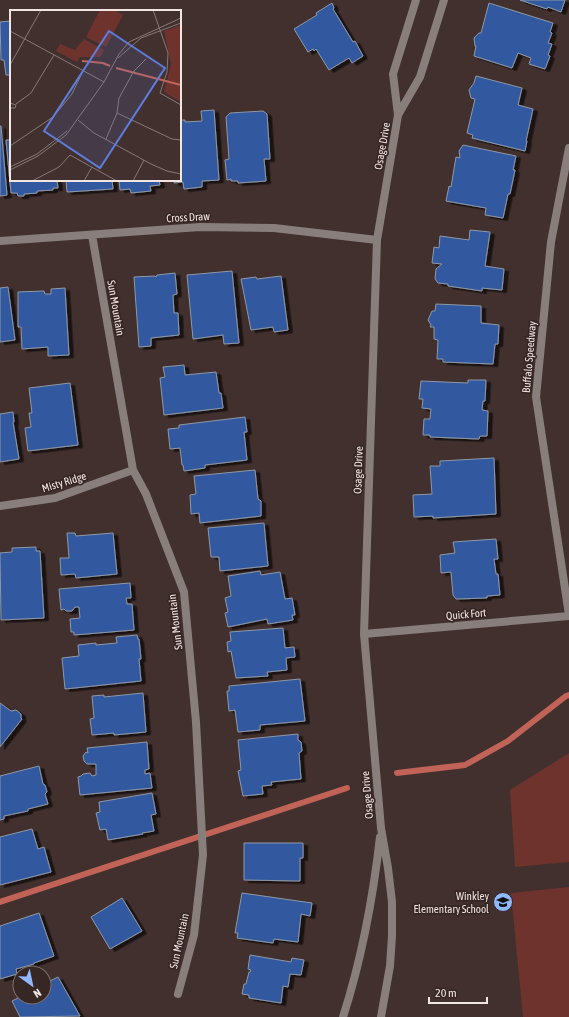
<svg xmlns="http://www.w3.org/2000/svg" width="569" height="1017" viewBox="0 0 569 1017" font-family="'Asap Condensed',sans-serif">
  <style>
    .green { fill: #6e332d }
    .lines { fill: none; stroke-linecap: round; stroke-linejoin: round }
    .stream { stroke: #c26358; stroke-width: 6 }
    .building { fill: #3059a0; stroke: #8f98a7; filter: url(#shadow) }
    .minor { stroke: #887f7d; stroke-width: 8 }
    .tertiary { stroke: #887f7d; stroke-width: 8 }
    .labels { text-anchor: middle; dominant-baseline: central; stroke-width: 3.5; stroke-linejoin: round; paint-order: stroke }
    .street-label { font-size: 11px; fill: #f1e6e4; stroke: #362624 }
    .poi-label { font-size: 11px; fill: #f1e6e4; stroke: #362624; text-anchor: end }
    .inset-river { fill: none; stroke: #c26358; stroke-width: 2 }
    .inset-road { fill: none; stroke: #877977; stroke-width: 1 }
    .view { fill: #5d7cdc; fill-opacity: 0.15; stroke: #5d7cdc; stroke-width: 2 }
    .inset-edge { fill: none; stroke: #f1e6e4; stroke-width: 2 }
  </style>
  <defs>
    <filter id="shadow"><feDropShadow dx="4.5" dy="2.5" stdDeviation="0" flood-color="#0009"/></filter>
  </defs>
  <rect width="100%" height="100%" fill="#41302e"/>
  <path class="green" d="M569 753V862L515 867 510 790Z
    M569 887V1017H523L511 893Z"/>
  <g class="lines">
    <path class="stream" d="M397 773 465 765 508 741 566 696 569 695
      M0 902 347 788"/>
  </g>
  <path class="building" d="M520 0H565L561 12 548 7 547 9Z
    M332 3 334 8 333 9 353 42 355 41 363 56 352 63 349 58 329 70 316 49 314 51 313 49 308 52 294 29 317 15 316 13Z
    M489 3 553 23 550 32 552 33 548 43 552 44 548 55 550 56 545 69 529 64 531 58 518 53 512 68 474 56 476 46H475L474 38 479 33H481Z
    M11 21V75H6L4 60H1L0 22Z
    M476 76 522 88 518 105 533 109 526 141H527L525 151 472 138 473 135 467 133 475 99 471 98 469 90 474 83Z
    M214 110 219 180 202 181V187L184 189 183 182 174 183V180H180V120H185V122L202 121 201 111Z
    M263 111 267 114 270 159H264L266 181 238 183V181H231V179L227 180 225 160 229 159 226 117 230 113Z
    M0 126H1L7 195 0 196Z
    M6 140H11V180H57L58 188H53V190L37 191V193L24 194V196H18L17 193H11Z
    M463 145 516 156 513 170H515L510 194H508L503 218 485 215 486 208 446 201 449 186 451 187 456 157 460 158 459 151Z
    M66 180H112L113 189 67 192Z
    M119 180H159L160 185 150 186 151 191 131 193 130 189 120 190Z
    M470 230 490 232 485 266 504 269 502 290 482 288V291L448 286V284L438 283 435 279 436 269 442 264 432 263 434 247 439 248 440 236 469 240Z
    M232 271 239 343 224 344 223 335 193 339 187 275Z
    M175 273 177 294 173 295 174 313H178L179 335 151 338V346L139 347 134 277 155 276 156 277 157 275Z
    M281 276 288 330 274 332 273 327 251 330 241 279 256 277 257 279Z
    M8 287 15 340 0 342V288Z
    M65 288 69 355 48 356V347L22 349 21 327H18V292L44 291 45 294H51V289Z
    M436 304 481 306V323L499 325 498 344H495L493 364 443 362V359H437L438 340 434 339V327H430L431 325 428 320 432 311H435Z
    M184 365 185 375 216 372 219 393H221L223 408 164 415 160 378 165 377 163 367Z
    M468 380H486L485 401H483L482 410 488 411 487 436H480L479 439 430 437V435H423L424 419H430L431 409 422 408 423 399H419L421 381 468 383Z
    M70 383 78 445 28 451 25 428 31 427 29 413H32L29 388Z
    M13 412 14 422H13L19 459 0 462V414Z
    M245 417 247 432H244L247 460 205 465V468L184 471 183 465H182L180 448 170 449 168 429 179 428V425Z
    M494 458 496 514 433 518V516L414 517 413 495 432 494 430 466H440V461Z
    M255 470 258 499 261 501V516L200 523 199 513 191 514 190 495 196 494 194 476Z
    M264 523 268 566 220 571 219 557H211L208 528Z
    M67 533H75L76 536 113 533 117 574 76 578 75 574 61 575 60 558H69Z
    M496 539 498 559H494L496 574H498L500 595 487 596V598L456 599 453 595 451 572 441 573 440 555 455 553 453 542Z
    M36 547V551H40L44 618 1 620 0 553 12 552V548Z
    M260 571 261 575 280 572 285 599 292 598 295 615H292L293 620 268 624 267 619 228 627 225 613 228 612 225 598 231 596 228 576Z
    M130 583 131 598H126L127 604H132L134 630 74 635V632H71L70 619 80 618 79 607H75L72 611H66L64 609 61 610 59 589Z
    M283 628 285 648 294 647 295 657 286 658 287 670 267 672 268 676 236 678 231 651 228 652 227 642 231 641 230 632Z
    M137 635 138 639H139L141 659H139L141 681 65 689 62 658 79 656 78 645 96 643V645L117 643 116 637Z
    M300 679 305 721 260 725V730L238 732 235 710 229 711 227 691H229V686Z
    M143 693 146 732 114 735V733L92 735 90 719 94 718 92 696 104 695V697Z
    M0 703 11 711 16 710 21 714V718L22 719 0 747Z
    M298 734V740L301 742 302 751 299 753 301 779 271 782 272 785 262 786 263 794 243 796 238 771 241 770 238 740Z
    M147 742 149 769 145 770V774L150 773 152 788 80 795 78 777 81 776 83 774 90 773 92 776 96 775V764H87L84 761 83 756 86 752 88 753 87 748Z
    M39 766 43 784 45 785 47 792 45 794 48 804 28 809V811L4 816V819L0 820V776Z
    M152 793 156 814 151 815 154 831 142 833 143 834 108 840 106 829 100 830 96 813 100 812 99 802Z
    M32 829 38 849 44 847 51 872 0 885V837Z
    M244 843H303V858H300V881L244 880Z
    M242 893 312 903 310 916 301 914 298 942 274 939 273 943 237 938 238 933H235Z
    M122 898 142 931 110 949 91 917Z
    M39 913 54 956 34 963V964L16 969 17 974 0 979V926Z
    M250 955 291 962 292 958 304 960 301 975 290 974 288 987 283 986 281 1003 249 998V995L242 994 244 984H246L249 972H250L251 970 248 969Z
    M58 977 80 1016 20 1017 12 1001 20 997H44V984Z"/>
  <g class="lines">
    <path class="minor" d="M569 148 551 242 536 397 569 615
      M92 235 133 470 146 494 184 592 196 722 203 855 194 935 178 994
      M0 241 200 227 274 228 377 240
      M0 506 55 498 133 470
      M364 634 569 616"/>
    <path class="tertiary" d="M398 115 420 77 444 0
      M343 1017C362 958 373 898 380 837
      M381 1017 390 966 392 936V902L388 868 381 828 364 634 377 240 398 115 393 74 416 0"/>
  </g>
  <defs>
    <symbol id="school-disc" viewBox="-11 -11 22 22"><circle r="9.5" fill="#90b8fd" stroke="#362624"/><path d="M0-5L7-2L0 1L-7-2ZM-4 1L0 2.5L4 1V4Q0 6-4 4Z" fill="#111"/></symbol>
  </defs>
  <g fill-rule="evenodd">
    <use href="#school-disc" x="492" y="891" width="22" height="22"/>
  </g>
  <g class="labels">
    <g class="street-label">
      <text transform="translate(382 146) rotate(-80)">Osage Drive</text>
      <text transform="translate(188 217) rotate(-3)">Cross Draw</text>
      <text transform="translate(116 308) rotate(80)">Sun Mountain</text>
      <text transform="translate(529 357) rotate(-85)">Buffalo Speedway</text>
      <text transform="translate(358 470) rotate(-88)">Osage Drive</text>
      <text transform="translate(64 482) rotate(-17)">Misty Ridge</text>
      <text transform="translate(466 614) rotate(-5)">Quick Fort</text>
      <text transform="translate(175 622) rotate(-97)">Sun Mountain</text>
      <text transform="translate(367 795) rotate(-95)">Osage Drive</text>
      <text transform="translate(179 941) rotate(-78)">Sun Mountain</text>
    </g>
    <g class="poi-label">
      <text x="489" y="896">Winkley<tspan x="489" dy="13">Elementary School</tspan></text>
    </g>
  </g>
  <g transform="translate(10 10)">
    <rect width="171" height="171" fill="#41302e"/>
    <path d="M90 0H105L113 5 96 37 76 27ZM171 15V92L154 82 161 54 154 21ZM74 29 94 40 90 47H70L67 52 46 41 50 34 65 40Z" fill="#6e332d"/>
    <path class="inset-river" d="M72 51 93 53 100 56M106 58 171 75"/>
    <path class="inset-road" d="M143 0 158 43 157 62 150 83 171 95M0 21 94 72M108 48 131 28 171 13M0 55 31 0M0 93 6 95 5 98H0M6 94 21 83 44 45M107 103 162 129 171 130M68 110 84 123 141 154 157 161 171 164M96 129 107 103 109 88 124 61 136 49M0 136 43 107 62 84 73 61M0 157 27 144 57 121M0 160 28 146 56 125 94 72 109 44 119 32 171 8M22 171 49 157 60 145 107 171M74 171 82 157M123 171 134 150"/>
    <path class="view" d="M99 21 155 58 90 158 34 121Z"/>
    <rect width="171" height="171" class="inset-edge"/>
  </g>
  <g transform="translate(32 985) rotate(147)"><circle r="19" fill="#362624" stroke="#817371"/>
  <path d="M0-3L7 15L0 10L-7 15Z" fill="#90b8fd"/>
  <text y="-6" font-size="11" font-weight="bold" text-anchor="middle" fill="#f1e6e4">N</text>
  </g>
  <path d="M429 997v6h58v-6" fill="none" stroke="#f1e6e4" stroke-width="2"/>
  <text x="435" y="997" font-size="12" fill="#f1e6e4" stroke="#362624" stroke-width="3" paint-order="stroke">20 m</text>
</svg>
